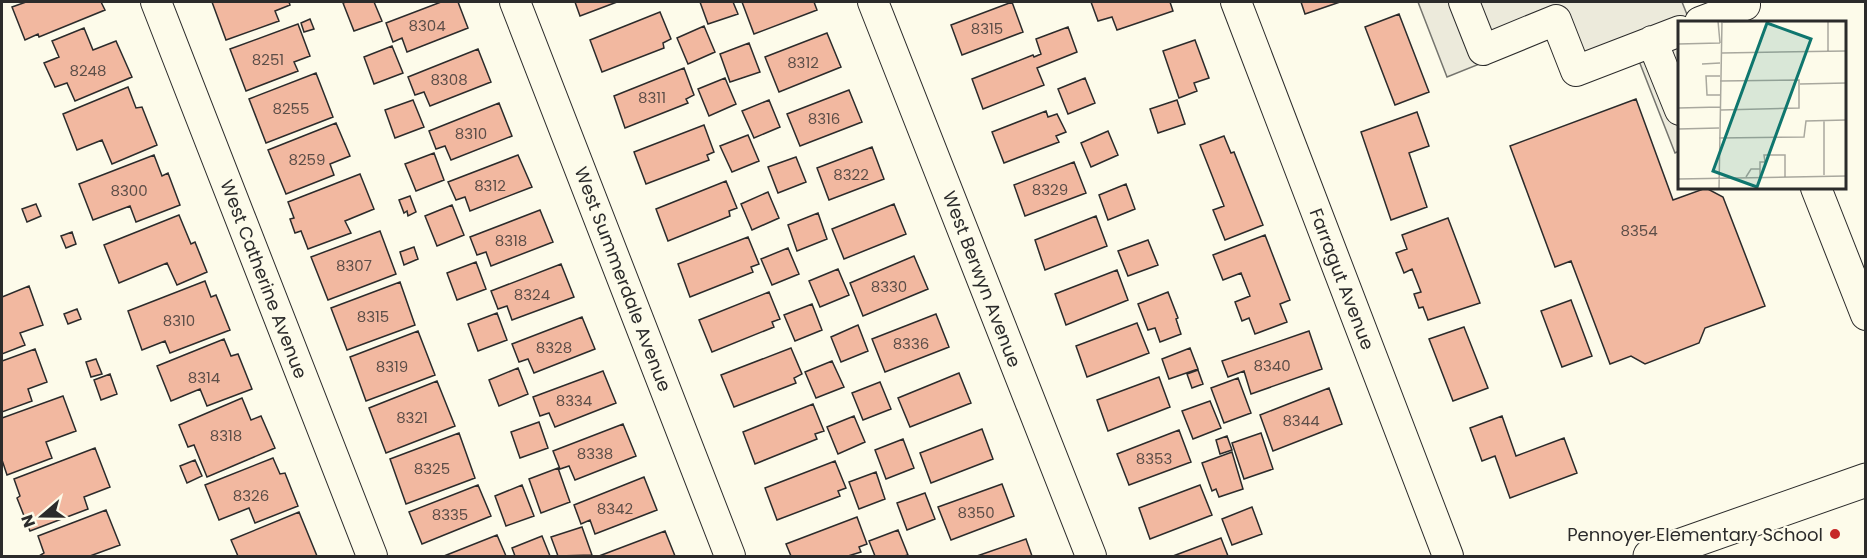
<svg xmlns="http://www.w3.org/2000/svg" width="1867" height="558" viewBox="0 0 1867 558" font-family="Poppins,sans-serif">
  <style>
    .parking { fill: #eceadb; stroke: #74746e; stroke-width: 1.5 }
    .building { fill: #f2b8a0; stroke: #2b2b2b; stroke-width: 1.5 }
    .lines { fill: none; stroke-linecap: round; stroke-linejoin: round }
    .minor-casing { stroke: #2b2b2b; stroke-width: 32 }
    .major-casing { stroke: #2b2b2b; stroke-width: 35 }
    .minor { stroke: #fdfbea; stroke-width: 30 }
    .major { stroke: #fdfbea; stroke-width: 33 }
    .poi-dot { fill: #c62828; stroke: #fdfbea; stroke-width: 2 }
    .labels { text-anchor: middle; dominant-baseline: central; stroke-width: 4.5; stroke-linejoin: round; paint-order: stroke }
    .number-label { font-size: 15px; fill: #5d4e48 }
    .street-label { font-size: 18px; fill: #2b2b2b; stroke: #fdfbea }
    .poi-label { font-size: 18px; fill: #2b2b2b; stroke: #fdfbea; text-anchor: end }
    .inset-road { fill: none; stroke: #a9a89e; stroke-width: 1.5 }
    .view { fill: #0f766e; fill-opacity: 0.15; stroke: #0f766e; stroke-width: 3 }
    .inset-edge { fill: none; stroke: #2b2b2b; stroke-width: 3 }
  </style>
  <rect width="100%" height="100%" fill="#fdfbea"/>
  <path class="parking" d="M1418 2H1682L1690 22H1680L1679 151 1675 153 1639 61 1575 86 1554 34 1447 77Z"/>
  <path class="building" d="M26 2H101L105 10 39 37 38 34 25 40 12 7Z
    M212 2H289L290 5 275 11 279 21 226 40Z
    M346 2H374L382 21 354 31 343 3Z
    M441 2H458L468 28 407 52 402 38 393 42 386 23Z
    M575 2H617L580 16Z
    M700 2H733L738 14 708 24Z
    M742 2H814L817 10 754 34Z
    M1012 2 1023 32 962 55 951 25Z
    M1091 2H1170L1173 11 1117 30 1112 17 1098 21Z
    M1301 2H1340L1305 14Z
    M660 12 671 39 663 43 664 48 602 72 590 40Z
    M1399 14 1429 92 1395 105 1365 27Z
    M310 19 314 29 304 32 301 23Z
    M298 24 310 56 294 62 298 71 246 91 230 49Z
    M704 26 715 52 688 64 677 38Z
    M1068 27 1077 52 1037 68 1044 85 983 109 972 79 1033 55 1034 57 1041 54 1036 39Z
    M84 28 93 50 116 41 132 77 75 101 67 83 55 87 44 63 59 57 52 41Z
    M827 33 841 67 779 92 765 57Z
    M1195 40 1209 78 1194 83 1197 91 1179 98 1163 51Z
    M749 43 760 72 730 82 720 54Z
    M392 46 403 73 374 84 364 57Z
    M478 49 491 82 430 106 424 92 415 95 408 77Z
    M684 68 694 95 686 99 688 103 625 128 614 96Z
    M316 73 333 117 266 143 249 99Z
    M725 78 736 104 709 116 698 89Z
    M1085 78 1095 103 1068 114 1058 89Z
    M128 87 136 108 142 107 157 145 112 164 102 140 77 150 63 114Z
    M849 90 862 122 800 146 787 114Z
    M1636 99 1673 200 1706 188 1723 197 1765 306 1705 328 1699 343 1645 364 1631 356 1610 364 1571 261 1555 267 1510 146Z
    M413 100 424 127 395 138 385 110Z
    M769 100 780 127 754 138 742 111Z
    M1177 100 1185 124 1158 133 1150 109Z
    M499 103 512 136 451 160 445 146 436 149 429 131Z
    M1046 111 1048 117 1057 114 1066 132 1056 136 1059 142 1004 163 992 132Z
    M1417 112 1429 146 1409 153 1427 207 1391 220 1361 132Z
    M336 123 350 156 330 164 334 175 286 194 268 150Z
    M704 125 714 152 707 155 709 160 646 184 634 152Z
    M1108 131 1118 155 1091 167 1081 143Z
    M748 135 759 161 732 172 720 146Z
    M1224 136 1231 153 1234 152 1263 225 1225 240 1213 210 1224 206 1200 145Z
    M872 147 884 179 829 200 817 168Z
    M434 153 444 180 416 191 405 164Z
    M154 155 162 176 168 173 180 205 136 222 130 206 93 220 79 184Z
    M518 155 532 187 470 211 465 197 456 200 448 182Z
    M796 157 806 182 778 193 768 167Z
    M1074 162 1086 193 1025 216 1014 185Z
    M360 174 374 209 345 221 351 233 308 249 301 231 295 233 290 219 294 218 288 202Z
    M726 181 737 208 729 211 730 216 668 241 656 209Z
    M1126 184 1135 209 1108 220 1099 195Z
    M768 192 779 218 752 230 741 204Z
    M410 196 416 212 408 216 407 211 404 213 399 200Z
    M36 204 41 216 27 222 22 209Z
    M894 204 906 234 844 259 832 229Z
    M452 205 464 235 437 246 425 216Z
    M540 210 553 242 491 266 486 252 477 255 470 237Z
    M818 213 827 239 797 251 788 225Z
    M179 215 191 244 195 242 207 272 177 285 167 263 119 283 104 245Z
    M1096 216 1107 246 1045 270 1035 240Z
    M1448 218 1480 303 1428 320 1423 307 1419 308 1414 294 1421 292 1412 269 1404 273 1396 253 1407 249 1402 235Z
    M380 231 396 274 328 300 311 257Z
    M72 232 76 244 66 248 61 236Z
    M1265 235 1290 300 1280 304 1287 322 1255 334 1249 318 1242 321 1235 302 1250 296 1241 273 1223 280 1213 255Z
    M748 237 759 264 751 267 753 272 690 297 678 264Z
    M1148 240 1158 265 1128 276 1118 251Z
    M414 247 418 259 404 265 400 252Z
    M788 248 799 274 772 285 761 259Z
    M914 256 928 289 863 316 850 283Z
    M476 262 486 289 457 300 447 273Z
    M561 264 574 297 512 320 507 306 498 309 491 291Z
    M838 269 849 295 820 307 809 281Z
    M1117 270 1128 300 1066 325 1055 294Z
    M205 281 211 297 216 295 230 330 170 353 165 341 142 350 128 311Z
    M400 282 415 325 347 350 331 308Z
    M29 286 43 325 20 333 25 345 2 354V297Z
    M769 292 780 319 772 322 774 327 712 352 699 320Z
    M1168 292 1178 318 1176 319 1181 334 1160 342 1155 328 1148 330 1138 304Z
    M1571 300 1592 356 1562 367 1541 311Z
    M812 304 822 330 795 341 784 315Z
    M77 309 81 319 68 324 64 314Z
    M497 313 507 340 478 351 468 324Z
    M936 314 949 347 885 372 872 339Z
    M582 317 595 349 534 373 528 359 519 362 512 344Z
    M1137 323 1149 353 1087 377 1076 346Z
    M858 325 868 351 841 362 831 337Z
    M1464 327 1488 388 1453 401 1429 339Z
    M418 331 435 375 366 401 350 357Z
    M1309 331 1322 369 1251 394 1244 371 1228 377 1222 361Z
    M224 339 231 356 238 354 252 389 207 406 200 389 171 401 157 366Z
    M791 348 802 374 794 378 796 383 734 407 721 375Z
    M1190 348 1198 369 1169 379 1162 359Z
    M35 349 47 382 28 389 32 401 2 412V361Z
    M96 359 102 374 91 377 86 362Z
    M832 361 844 387 816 398 805 372Z
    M518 368 528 394 499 406 489 380Z
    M1198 370 1203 384 1192 388 1187 374Z
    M603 371 616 403 555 427 549 413 540 416 533 397Z
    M959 373 971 403 910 427 898 398Z
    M110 374 117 394 101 400 94 380Z
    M1159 377 1170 407 1108 431 1097 400Z
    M1238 378 1251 413 1224 423 1211 388Z
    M437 381 455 426 386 453 369 408Z
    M880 382 891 409 863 420 852 393Z
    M1329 388 1342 424 1273 451 1260 415Z
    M63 396 76 431 46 442 52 458 7 475 2 460V418Z
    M242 398 251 420 261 416 275 448 207 477 194 445 188 447 179 425Z
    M1210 401 1221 428 1193 439 1182 411Z
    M813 404 824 431 815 434 817 439 755 464 743 432Z
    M854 416 865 442 838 454 827 427Z
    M1502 416 1516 456 1564 438 1577 473 1510 498 1495 456 1482 461 1470 428Z
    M539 422 548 448 520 458 511 432Z
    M623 424 636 456 575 480 569 466 560 469 553 451Z
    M982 429 993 459 931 483 920 453Z
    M1179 430 1191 462 1129 485 1117 454Z
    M459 433 475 478 406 504 390 459Z
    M1261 433 1273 469 1244 479 1232 443Z
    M1227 436 1232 450 1220 454 1216 440Z
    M903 439 914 468 886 479 875 450Z
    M95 448 110 487 84 497 88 509 30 531 17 498 20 496 14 479Z
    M1232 452 1243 489 1219 497 1216 489 1212 491 1202 463Z
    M273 458 280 474 285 473 298 506 255 523 249 508 219 520 205 485Z
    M195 460 202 476 187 483 180 466Z
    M835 461 846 488 838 491 840 496 777 520 765 488Z
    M558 468 570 502 541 513 529 479Z
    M876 472 885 499 859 509 849 482Z
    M644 477 657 510 595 534 590 520 581 524 574 505Z
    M1002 484 1014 516 951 540 938 507Z
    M478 485 491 516 422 544 409 512Z
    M522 485 534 516 506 526 495 496Z
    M1200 485 1212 515 1150 539 1139 508Z
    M925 493 935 519 907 530 897 503Z
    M1252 507 1262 534 1232 545 1222 519Z
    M106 510 120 545 90 556H39L44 553 38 536Z
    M299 512 317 556H238L231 540Z
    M857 517 867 544 859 547 861 552 848 556H791L786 544Z
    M582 527 592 555 558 556 551 537Z
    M898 530 908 555 904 556H875L869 541Z
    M665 531 675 556H599Z
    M497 535 506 556H444Z
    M542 536 550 556H515L512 548Z
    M1221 538 1228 556H1173Z
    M1026 539 1032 556H977Z"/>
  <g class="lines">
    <defs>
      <path id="minor" d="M156 2 372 556
        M515 2 730 556
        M873 2 1091 556
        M1236 2 1448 556
        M1464 2 1483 50 1556 20 1576 71 1680 31
        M1700 22 1745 5
        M1652 41 1680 110
        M1816 188 1866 315"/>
      <path id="major" d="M1650 556 1866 480"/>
    </defs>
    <use href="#minor" class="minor-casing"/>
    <use href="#major" class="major-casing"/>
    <use href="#minor" class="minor"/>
    <use href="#major" class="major"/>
  </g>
  <circle class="poi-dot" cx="1835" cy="534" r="6"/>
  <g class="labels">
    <g class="number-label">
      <text x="427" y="25">8304</text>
      <text x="987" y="28">8315</text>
      <text x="268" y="59">8251</text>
      <text x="803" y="62">8312</text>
      <text x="88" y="70">8248</text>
      <text x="449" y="79">8308</text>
      <text x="652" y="97">8311</text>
      <text x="291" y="108">8255</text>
      <text x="824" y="118">8316</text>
      <text x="471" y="133">8310</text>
      <text x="307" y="159">8259</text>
      <text x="851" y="174">8322</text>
      <text x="490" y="185">8312</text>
      <text x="1050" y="189">8329</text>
      <text x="129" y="190">8300</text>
      <text x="1639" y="230">8354</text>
      <text x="511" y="240">8318</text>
      <text x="354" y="265">8307</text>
      <text x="889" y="286">8330</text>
      <text x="532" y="294">8324</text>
      <text x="373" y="316">8315</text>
      <text x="179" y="320">8310</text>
      <text x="911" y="343">8336</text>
      <text x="554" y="347">8328</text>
      <text x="1272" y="365">8340</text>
      <text x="392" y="366">8319</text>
      <text x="204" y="377">8314</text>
      <text x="574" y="400">8334</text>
      <text x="412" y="417">8321</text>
      <text x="1301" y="420">8344</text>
      <text x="226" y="435">8318</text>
      <text x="595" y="453">8338</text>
      <text x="1154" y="458">8353</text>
      <text x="432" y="468">8325</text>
      <text x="251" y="495">8326</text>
      <text x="615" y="508">8342</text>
      <text x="976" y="512">8350</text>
      <text x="450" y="514">8335</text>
    </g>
    <g class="street-label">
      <text transform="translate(264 279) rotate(69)">West Catherine Avenue</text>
      <text transform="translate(623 279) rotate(69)">West Summerdale Avenue</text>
      <text transform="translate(982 279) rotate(69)">West Berwyn Avenue</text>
      <text transform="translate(1342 279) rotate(69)">Farragut Avenue</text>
    </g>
    <g class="poi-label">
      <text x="1823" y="534">Pennoyer Elementary School</text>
    </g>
  </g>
  <g transform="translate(1678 21)">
    <rect width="168" height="168" fill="#fdfbea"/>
    <path class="inset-road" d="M40 0 42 22M45 1 100 0M0 23 42 22M150 30V0M44 32 168 30M24 43 42 42M42 60 121 59V87L43 89M122 63 168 62M42 74H29L28 55H42M0 87 42 86M146 99V154M0 108 41 107M41 117 126 116 128 100 168 99M68 156 73 148H82M82 156V141H87L86 134H107V156M0 158 168 155M41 168 44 0"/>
    <path class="view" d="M89 2 133 18 79 166 35 150Z"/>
    <rect width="168" height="168" class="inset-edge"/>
  </g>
  <rect width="1867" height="558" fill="none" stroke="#2b2b2b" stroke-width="6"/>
  <g transform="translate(42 516) rotate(250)" stroke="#fdfbea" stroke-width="4.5" paint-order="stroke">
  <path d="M0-4.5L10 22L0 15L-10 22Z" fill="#2b2b2b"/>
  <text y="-9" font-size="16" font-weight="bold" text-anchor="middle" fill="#2b2b2b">N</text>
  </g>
</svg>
